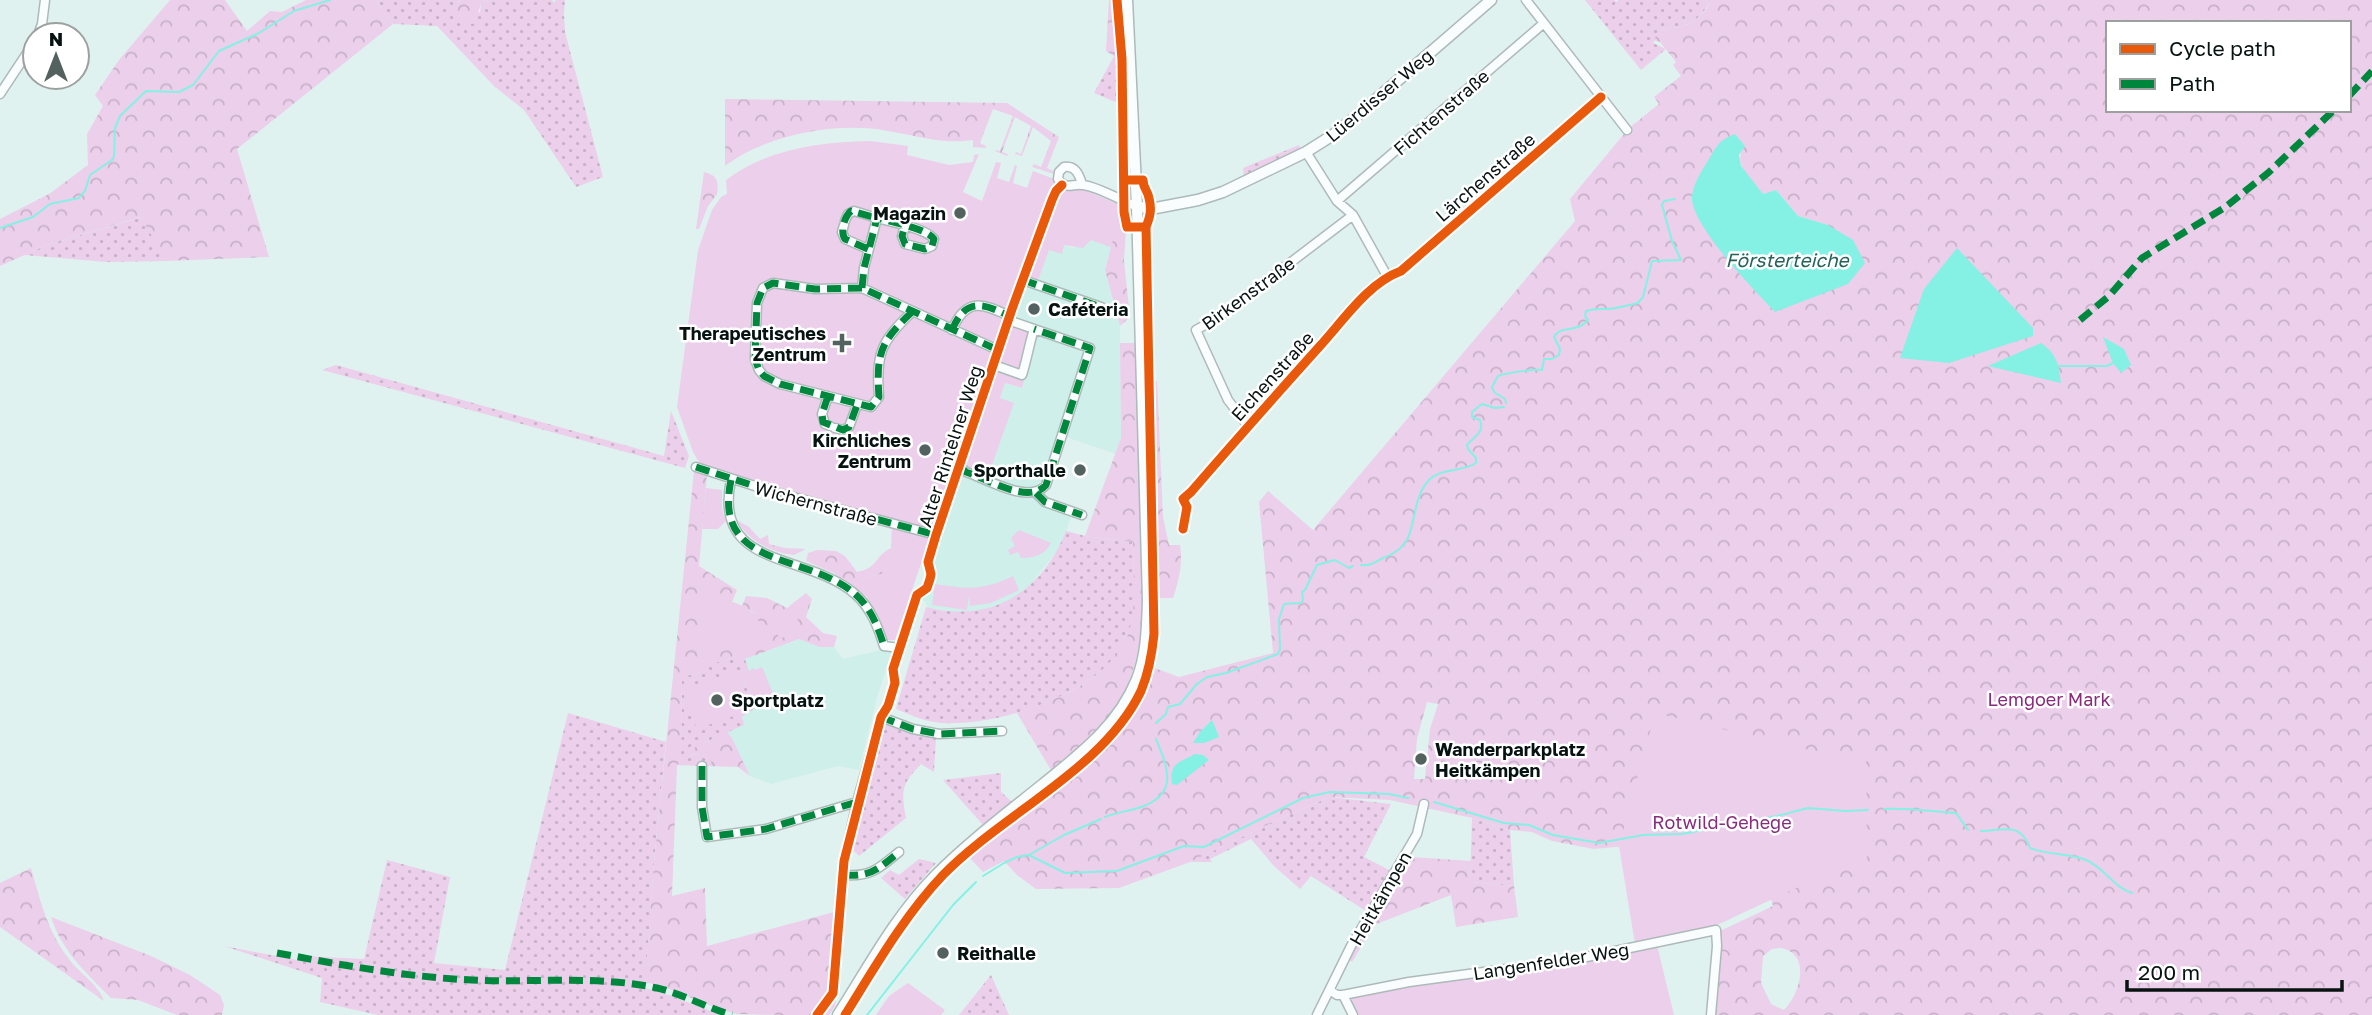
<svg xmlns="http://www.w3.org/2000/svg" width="2372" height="1015" viewBox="0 0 2372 1015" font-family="'Golos Text',sans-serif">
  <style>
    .built { fill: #cfefea }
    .grass { fill: url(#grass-dots) }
    .forest { fill: url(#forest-crowns); fill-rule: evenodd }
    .green { fill: #ebcfeb }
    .water { fill: #85f0e4 }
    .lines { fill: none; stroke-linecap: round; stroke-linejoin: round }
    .stream { stroke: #85f0e4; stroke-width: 2 }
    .minor-casing { stroke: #adbab9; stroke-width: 11 }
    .major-casing { stroke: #adbab9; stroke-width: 13 }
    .minor { stroke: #fafdfd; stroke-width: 8 }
    .major { stroke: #fafdfd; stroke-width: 10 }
    .quiet { stroke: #00873e; stroke-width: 7; stroke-dasharray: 14 7; stroke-linecap: butt }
    .cycleway-casing { stroke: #fff; stroke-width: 13 }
    .cycleway { stroke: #e8590c; stroke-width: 9 }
    .poi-dot { fill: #53615f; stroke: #fff; stroke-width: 2.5 }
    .labels { text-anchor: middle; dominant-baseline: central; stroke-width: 5; stroke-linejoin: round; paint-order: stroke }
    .street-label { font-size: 18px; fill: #071311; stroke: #fff }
    .poi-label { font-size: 18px; font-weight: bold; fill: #071311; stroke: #fff; text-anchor: end }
    .park-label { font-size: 18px; fill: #872b7a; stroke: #fff }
    .water-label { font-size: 19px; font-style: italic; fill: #26625b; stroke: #fff }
  </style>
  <defs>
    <pattern id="grass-dots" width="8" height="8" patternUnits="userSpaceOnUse" patternTransform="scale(1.75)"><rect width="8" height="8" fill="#ebcfeb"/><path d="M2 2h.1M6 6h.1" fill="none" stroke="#c8b1c8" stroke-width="1.8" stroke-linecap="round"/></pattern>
    <pattern id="forest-crowns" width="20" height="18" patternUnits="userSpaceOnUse" patternTransform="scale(1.75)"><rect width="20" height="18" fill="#ebcfeb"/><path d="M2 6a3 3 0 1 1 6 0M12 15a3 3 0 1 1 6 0" fill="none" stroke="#c8b1c8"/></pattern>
  </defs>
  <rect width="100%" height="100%" fill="#e0f2ef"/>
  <path class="built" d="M1091 240 1111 247 1105 270 1120 326 1121 438 1116 454 1060 435 1046 478 1027 491 988 478 1013 403 1000 399 1005 383 1021 388 1013 324 1027 285 1039 278 1049 249 1064 245 1073 248Z
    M960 472 1027 496H1034L1073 512 1060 547 1028 588 1016 598 993 607 965 613 928 608 925 601 919 600 929 591 935 570 932 560Z
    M799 639 819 647H834L843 659 893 647 877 698 859 770 838 766 771 784 750 776 732 738 727 733 715 739 741 655 745 659Z"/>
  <path class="grass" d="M377 0H460L458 2 480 13 481 3 489 0H552L555 3V0H565L564 14 565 32 603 177 576 187 524 110 494 86 437 26 393 24 382 11Z
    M1585 0H1614L1617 2 1618 0H1706L1709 4C1694 26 1686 26 1661 30L1653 43 1666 49 1641 70Z
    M1114 56 1117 58 1118 103 1094 93Z
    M1299 145 1301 150 1244 176 1243 168Z
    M142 217 166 261 107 262 24 255 47 245Z
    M336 365 664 456 671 411 689 456 685 468 322 370Z
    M1066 531 1085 536 1133 542C1133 569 1138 613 1127 638 1104 693 997 727 942 723 925 722 911 715 896 709L926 607C991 624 1042 592 1066 531Z
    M741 655 745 659 749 672 742 675 755 708 742 717 744 725 706 742 689 754 701 755 712 762 702 766 677 765 681 758 682 677 698 673 701 667Z
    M568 713 666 742 654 862 645 988 669 995 721 1015H378L320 1002 322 978 224 946 302 961 303 956 364 959 387 860 450 877 434 963 505 970Z
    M884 724 936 738 934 772 921 764C901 785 901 790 906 818L859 856 850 847Z
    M1001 773V792L1013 803 983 825 943 780Z
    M1330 797 1391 804 1364 857 1391 871 1366 911 1311 876 1300 889 1274 866 1251 839 1210 859 1212 862H1190L1279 819Z
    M1472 818 1510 830 1514 886 1470 882Z
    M919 859 936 863 905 899 881 878 890 870 899 875Z
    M991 975 1009 1015H959Z"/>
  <path class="forest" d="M170 0H225L247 31 270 11 282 12 306 0H377L382 11 393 24 237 149 269 257 166 261 141 217 47 245 0 266V219L49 194 88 165 87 134 103 106 95 95 119 60Z
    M460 0H489L481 3 475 24 459 23 455 13Z
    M1109 0H1114L1117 58 1106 51Z
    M1706 0H2372V1015H1714L1720 931 1773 906 1755 834 1594 849 1552 841 1532 832 1510 830 1472 818 1390 800 1330 797 1279 819 1190 862 1119 888 1036 889 1017 875 1004 861 983 872 968 856 1116 735 1137 705 1152 667 1179 677 1273 653 1259 502 1268 491 1313 530 1575 221 1570 199 1629 128 1659 104 1654 97 1681 76 1673 65 1676 62 1660 42 1653 40 1661 30C1686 26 1694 26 1709 5ZM2108 23H2349V110H2108ZM1735 134 1744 146C1732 166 1751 178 1763 194L1776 190 1798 216 1828 225 1692 199ZM1427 702 1438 704 1430 729 1425 779H1414L1417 739ZM1781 948C1812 954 1800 994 1784 1010L1771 1004 1761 983 1763 956 1772 949Z
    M725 99 1007 103 1059 137 1047 168 1055 172 1054 174 1032 167 1034 164 1041 167 1051 141 1033 127 1022 156 1015 154 1016 152 1021 154 1031 126 1015 117 1002 152 1008 154 1007 156 995 151V150L1000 151 1013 116 993 109 980 143 986 146V148L973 147V140C942 145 914 135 883 130 834 122 765 135 725 166Z
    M704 172C717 175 719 181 717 194L708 206 699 229H696Z
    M1105 206 1122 212 1126 230 1124 261 1130 317 1120 326 1105 270 1111 247 1091 240Z
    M1120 343H1141C1141 398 1142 453 1142 509 1143 569 1152 639 1123 694 1106 727 1079 749 1052 772L1017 713C1059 699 1105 681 1126 639 1138 616 1133 569 1133 542L1085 536 1121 438Z
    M1157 381 1163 517 1169 545H1180C1183 564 1179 580 1173 598H1156L1152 382Z
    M694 471 707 474 699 566 737 590 732 602 702 592 756 614 742 606 746 596 767 598 787 608 806 593 812 599 806 617 823 633 837 636 834 647H819L799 639 745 659 741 655 702 667 698 673 682 677 681 758 677 766 672 896 705 888 707 946 842 910 835 1006 829 1015C804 1015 760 1015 737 1014 705 1006 677 989 645 982L654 862Z
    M735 519 749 527 760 539 768 535 769 544 785 548 806 549 794 555C768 552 749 540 735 519Z
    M891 548 900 550 901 554 882 574 864 578 852 587 834 573 806 561 808 553 817 550 836 551 845 556 857 572C880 567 873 557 891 548Z
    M727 732 732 738 750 776 738 767 702 766 712 762 701 755 689 754 688 742 690 750Z
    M1411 857 1471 861 1470 882 1514 886 1518 917 1456 927 1451 895 1374 925 1352 962 1349 960 1369 924Z
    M31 868C41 903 47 930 69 959 79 973 99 985 104 1001L0 927V883Z
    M51 917 151 956 190 975 220 995 224 1005 222 1015H177L138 1000 111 998C87 974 61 950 51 917Z"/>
  <path class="green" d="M870 141 908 146 907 155 949 165 973 162 974 155 979 154 963 192 982 201 996 162 1001 163 997 178 1009 182 1015 165 1017 166 1013 183 1027 188 1033 171 1054 179 1055 185 1067 189 1080 188 1122 206 1111 247 1091 240 1083 248 1064 245 1062 254 1049 250 1039 278 1027 285 1013 324 1036 333 1022 388 1005 383 1000 398 1014 403 986 482 952 470 930 532 715 472 700 464 693 452 677 407 698 250 712 210 721 197 727 194 726 180C767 149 820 142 870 141Z
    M706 488 722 490V509L726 521 718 529H702Z
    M892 525 930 537 895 640H886L867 603V597L852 587 864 578 882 574 884 557 901 554 900 550 891 548Z
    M1019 530 1051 543C1044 555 1035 558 1021 558L1018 552 1010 555 1008 550 1015 546 1011 538Z
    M1013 576 1019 590 991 603 970 606 969 596 967 610 932 605 935 584C968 589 982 591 1013 576Z
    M702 592C728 601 764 605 763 639L697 659Z
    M779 616H796L800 625 796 636 780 638 773 629Z
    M762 667 774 696 767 700 754 704 742 675 754 668 755 670Z
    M738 671 751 710 697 729 683 690Z
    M1655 713 1822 753 1866 758 1867 860 1796 888 1713 927 1635 944 1619 846Z
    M1657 945 1674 1015H1356L1350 996Z
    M908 983 945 1010 941 1015H876L889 996Z"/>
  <path class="water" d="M1735 134 1745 146 1739 155 1741 166 1763 194 1776 190 1798 216 1828 225 1853 240 1865 263 1848 284 1775 312C1755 291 1693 227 1692 199 1692 186 1700 174 1706 164 1716 148 1717 141 1735 134Z
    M1957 248 2033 328V336L1949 363 1900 358 1924 289Z
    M2103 337 2124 349 2131 365 2121 373 2113 363Z
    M2041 343C2057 354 2059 365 2061 383L1988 366Z
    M1212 720 1219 737 1204 743H1193L1200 732Z
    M1195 754 1203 755 1209 760 1177 785 1172 784C1169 763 1179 763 1195 754Z"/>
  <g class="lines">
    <path class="stream" d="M0 228 33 217 50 204 79 198 85 191 90 175 112 160 114 156 115 128 120 116 146 91 179 92 193 85 219 51 259 33 294 11 330 0
      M2059 366H2107L2113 363
      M1506 403 1505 399 1494 392 1492 387 1498 376C1505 373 1534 369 1542 370L1544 359H1552L1559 355 1560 349 1554 337C1561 324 1576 334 1588 320L1585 316 1586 311C1594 308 1601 309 1609 309 1618 308 1629 305 1638 303L1643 297 1652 261 1681 260 1672 241 1662 205 1664 201 1675 199
      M1361 565C1369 566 1374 563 1381 559 1389 556 1399 551 1404 544 1416 530 1412 496 1430 479 1442 468 1462 472 1476 463V458L1468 449 1467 445C1473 437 1485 433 1480 420L1472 417V412L1482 404 1495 408 1504 407
      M1156 723 1166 714 1168 707 1180 704 1197 684 1207 677 1226 673 1278 654 1280 649 1279 619 1284 604 1301 603 1303 600 1302 592 1305 590 1317 565 1335 560 1349 568 1353 566
      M1434 802 1504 823 1529 825 1553 835 1599 843 1643 835 1682 834 1777 816 1808 808 1845 811 1868 810
      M1884 809C1908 807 1932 812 1956 813L1968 830
      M1105 817C1117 812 1131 811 1144 806 1179 792 1167 766 1156 739
      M1981 831C2005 830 2020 822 2030 848 2048 855 2068 853 2086 860 2104 867 2114 888 2132 893
      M1029 855 1065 873 1117 871 1184 846 1204 847 1303 798 1330 792 1389 794 1408 798
      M983 876 1004 863 1017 857 1029 855 1064 835 1101 819
      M867 1015 953 905 976 882"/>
    <defs>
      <path id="minor" d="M1526 0 1627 130
        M38 35 42 24 45 0
        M0 94 35 41
        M1306 152 1337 201 1353 215 1387 276
        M1082 184C1079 174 1075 165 1064 167L1059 172 1058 179C1066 191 1073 183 1083 185 1096 186 1123 201 1137 207
        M1337 201 1544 23
        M845 221 848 214 854 211 877 218
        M844 225 842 232 845 239 868 249
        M1023 280 1101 307
        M862 288 864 268 877 218C891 222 926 228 934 239L932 246 925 249 905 244 902 236 905 226
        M912 312C880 342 876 354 879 397L871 407 780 384 764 376 759 370 755 359 757 303 763 288 773 283 815 289 862 288 998 350
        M952 330C966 297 983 303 1009 316
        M994 365 1022 375C1027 359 1029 345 1034 329L1008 320
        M828 396 822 414 825 424 830 426
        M1248 426 1228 400 1196 330 1219 317 1353 215
        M835 428 843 430 849 427 857 405
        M696 467 767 490 936 535
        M961 467 966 472C987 479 1029 505 1046 485L1090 348 1034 329
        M731 480C712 570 807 552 855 594 871 608 878 627 884 646L900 648
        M1036 493 1045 502 1082 515
        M1183 499 1191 492C1233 443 1276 395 1319 347 1343 321 1368 283 1401 271L1601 97
        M881 717 913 729 939 734 1002 731
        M702 766V807L707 837 766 829 857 802
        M899 852C878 869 871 877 844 875V861L857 802 881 717 888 706 895 683 893 669 917 595 927 588 930 579 931 574 928 562 936 535 1012 309 1052 200 1056 191 1062 185
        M1331 991 1337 995H1343L1409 982 1572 960 1716 930 1717 946 1711 1015
        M1343 995 1353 1015
        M1317 1015 1351 946 1410 846 1417 834 1424 804"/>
      <path id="major" d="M1137 207 1156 208 1198 200 1223 192 1306 152 1333 135 1359 114 1491 0
        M838 1015C868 968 896 915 936 875 969 842 1006 814 1042 785 1080 754 1118 726 1137 679 1147 654 1147 626 1148 600L1137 207 1127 0"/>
    </defs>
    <use href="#minor" class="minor-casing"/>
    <use href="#major" class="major-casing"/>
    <use href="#minor" class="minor"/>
    <use href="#major" class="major"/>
    <path class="quiet" d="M2349 96 2372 71
      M868 249 845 239C840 232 844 217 851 211L877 218
      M1023 280 1101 307
      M862 288 864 268 877 218C891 222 926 228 934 239L932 246 925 249 905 244 902 236 905 226
      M912 312C880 342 876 354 879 397L871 407 780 384 764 376 759 370 755 359 757 303 763 288 773 283 815 289 862 288 998 350
      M2080 320 2109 296 2142 258 2224 208 2268 173 2334 110
      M952 330C966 297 983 303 1009 316
      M828 396 822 414 823 422 843 430 849 427 857 405
      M696 467 767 490 936 535
      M961 467 966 472C987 479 1029 505 1046 485L1090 348 1034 329
      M731 480C712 570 807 552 855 594 871 608 878 627 884 646
      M1036 493 1045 502 1082 515
      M881 717 913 729 939 734 1002 731
      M702 766V807L707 837 766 829 857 802 856 807
      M844 875C871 877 878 869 899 852
      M277 953C342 965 406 977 472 980 532 983 598 975 657 988 683 994 707 1008 732 1015"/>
    <defs>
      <path id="cycleway" d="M1117 0 1122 59 1124 212 1127 227H1146
        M1183 529 1187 507 1183 499 1191 492C1233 443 1276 395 1319 347 1343 321 1368 283 1401 271L1601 97
        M817 1015 833 993 844 861 881 717 888 706 895 683 893 669 917 595 927 588 930 579 931 574 928 562 936 535 1012 309 1052 200 1056 191 1062 185
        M845 1015C875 967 904 916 943 875 1002 814 1104 769 1141 691 1149 672 1152 654 1154 634L1146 227C1150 217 1152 210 1149 198 1148 191 1143 188 1143 180H1125"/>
    </defs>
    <use href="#cycleway" class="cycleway-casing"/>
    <use href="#cycleway" class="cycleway"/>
  </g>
  <g class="poi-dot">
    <circle cx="960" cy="213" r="7"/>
    <circle cx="1034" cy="309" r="7"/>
    <path d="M838.5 332.5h7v7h7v7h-7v7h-7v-7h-7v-7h7z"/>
    <circle cx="925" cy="450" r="7"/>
    <circle cx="1080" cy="470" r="7"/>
    <circle cx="717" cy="700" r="7"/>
    <circle cx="1421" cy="759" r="7"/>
    <circle cx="943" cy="953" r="7"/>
  </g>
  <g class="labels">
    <g class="street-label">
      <text transform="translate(1379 95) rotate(-40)">Lüerdisser Weg</text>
      <text transform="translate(1441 112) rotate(-41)">Fichtenstraße</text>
      <text transform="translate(1485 177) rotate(-41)">Lärchenstraße</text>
      <text transform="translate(1248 293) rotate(-36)">Birkenstraße</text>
      <text transform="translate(1272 376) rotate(-48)">Eichenstraße</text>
      <text transform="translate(950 446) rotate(-72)">Alter Rintelner Weg</text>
      <text transform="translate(816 503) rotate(15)">Wichernstraße</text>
      <text transform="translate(1380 898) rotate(-60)">Heitkämpen</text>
      <text transform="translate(1551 961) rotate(-9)">Langenfelder Weg</text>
    </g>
    <g class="poi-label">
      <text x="946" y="213">Magazin</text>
      <text x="1048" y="309" text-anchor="start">Caféteria</text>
      <text x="826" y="333">Therapeutisches<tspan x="826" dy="21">Zentrum</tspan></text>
      <text x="911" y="440">Kirchliches<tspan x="911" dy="21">Zentrum</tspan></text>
      <text x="1066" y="470">Sporthalle</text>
      <text x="731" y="700" text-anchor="start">Sportplatz</text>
      <text x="1435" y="749" text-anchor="start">Wanderparkplatz<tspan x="1435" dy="21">Heitkämpen</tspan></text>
      <text x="957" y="953" text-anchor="start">Reithalle</text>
    </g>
    <g class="park-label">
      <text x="2049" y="699">Lemgoer Mark</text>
      <text x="1722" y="822">Rotwild-Gehege</text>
    </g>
    <g class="water-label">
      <text x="1787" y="259">Försterteiche</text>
    </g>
  </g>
  <rect x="2106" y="21" width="245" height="91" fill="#ffffff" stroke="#9ca1a0" stroke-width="2"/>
  <rect x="2120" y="44" width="35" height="10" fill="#e8590c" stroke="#9ca1a0" stroke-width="2"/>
  <text x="2169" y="56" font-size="21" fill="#071311">Cycle path</text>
  <rect x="2120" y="79" width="35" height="10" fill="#00873e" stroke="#9ca1a0" stroke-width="2"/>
  <text x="2169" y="91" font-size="21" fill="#071311">Path</text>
  <g transform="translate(56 56)"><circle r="33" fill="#ffffff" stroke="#9ca1a0" stroke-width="2"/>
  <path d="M0-5L12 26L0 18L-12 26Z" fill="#53615f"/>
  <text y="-10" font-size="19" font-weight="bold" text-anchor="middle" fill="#071311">N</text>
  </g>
  <path d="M2127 980v10h215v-10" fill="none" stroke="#071311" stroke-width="3.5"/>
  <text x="2138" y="980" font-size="21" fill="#071311" stroke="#ffffff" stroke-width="5" paint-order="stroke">200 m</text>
</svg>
